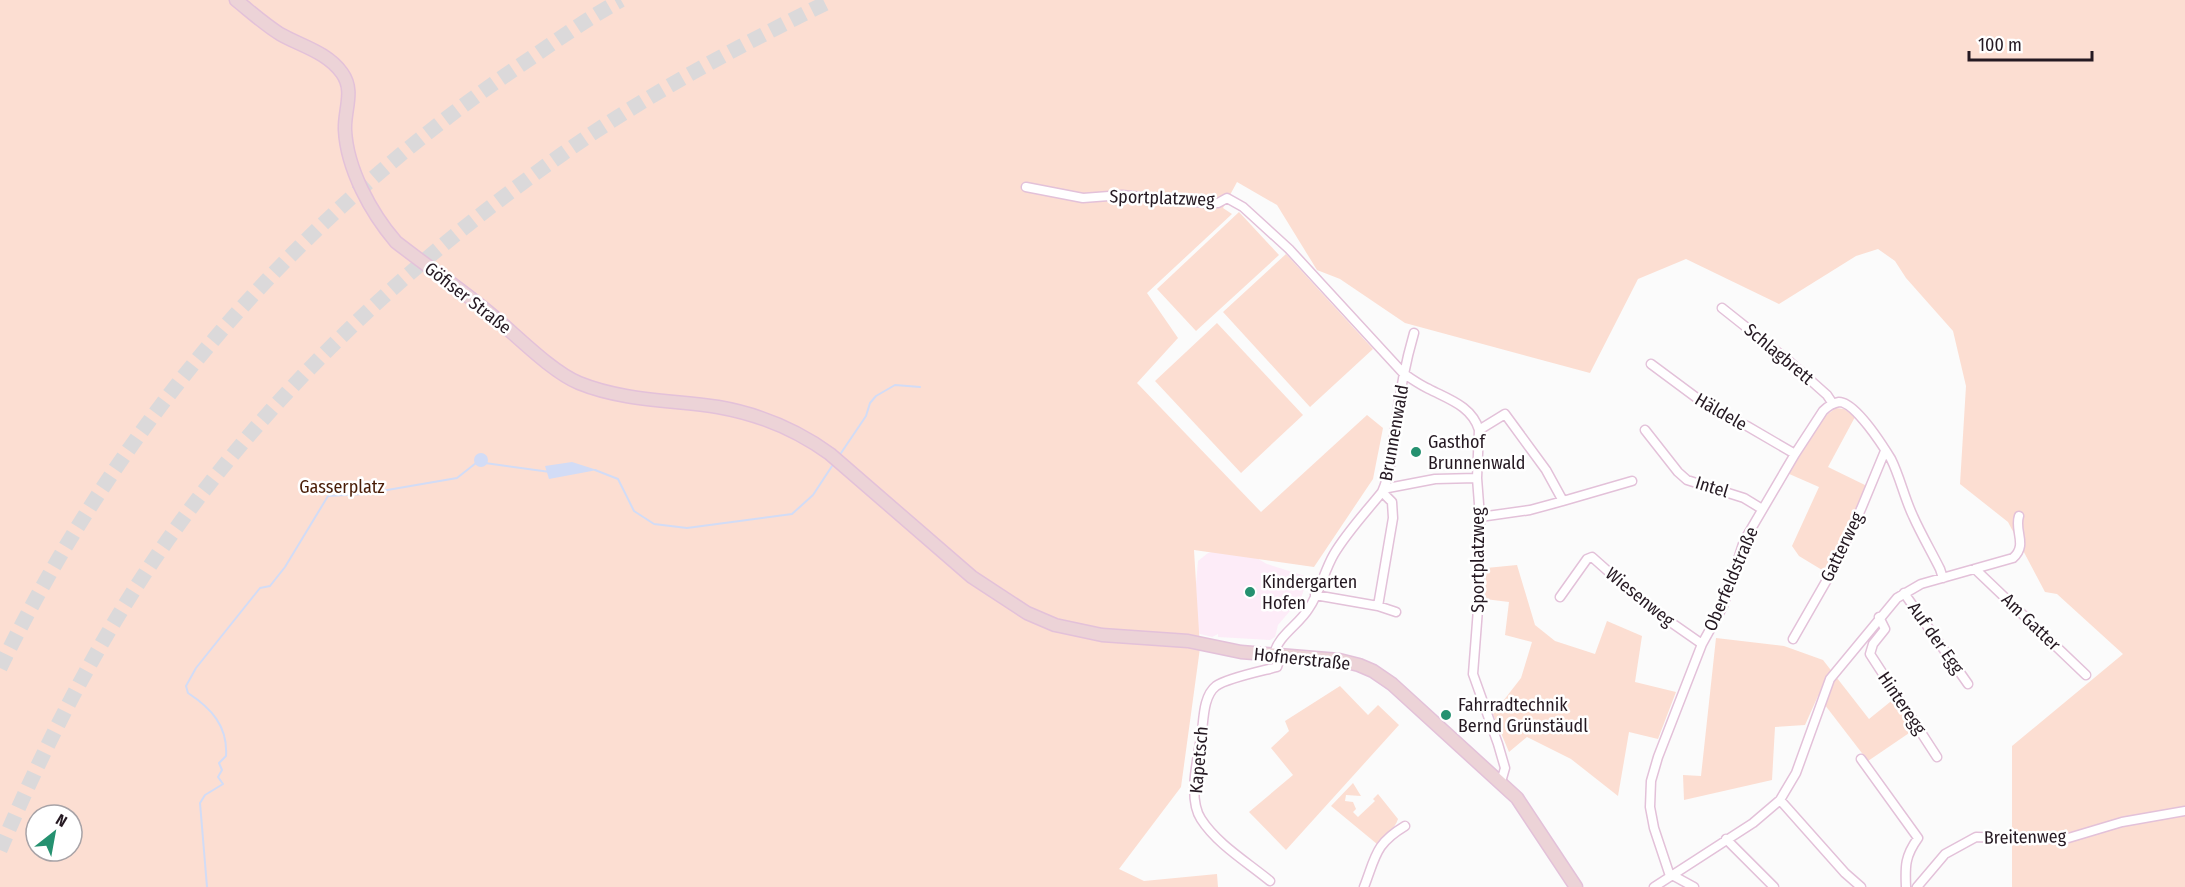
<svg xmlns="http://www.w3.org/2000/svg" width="2185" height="887" viewBox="0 0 2185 887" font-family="'Fira Sans Condensed',sans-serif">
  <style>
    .built { fill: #fdecf8 }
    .green { fill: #fcded2; fill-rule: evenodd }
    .water { fill: #d2dcf6 }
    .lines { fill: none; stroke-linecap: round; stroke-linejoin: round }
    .stream { stroke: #d2dcf6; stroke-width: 2 }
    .highway-tunnel { stroke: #dbd9da; stroke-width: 15; stroke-dasharray: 15 8; stroke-linecap: butt }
    .street-casing { stroke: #e3c1d9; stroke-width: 11 }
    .secondary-casing { stroke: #e3c1d9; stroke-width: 15 }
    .street { stroke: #fff; stroke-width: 8 }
    .secondary { stroke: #ecd3d7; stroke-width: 12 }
    .poi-dot { fill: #259170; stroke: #fff; stroke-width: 2 }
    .labels { text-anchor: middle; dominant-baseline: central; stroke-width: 5; stroke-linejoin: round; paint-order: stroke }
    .street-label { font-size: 18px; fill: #251922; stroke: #fff }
    .poi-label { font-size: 18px; fill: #251922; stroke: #fff; text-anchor: start }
    .park-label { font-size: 18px; fill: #491d07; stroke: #fff }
  </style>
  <rect width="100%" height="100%" fill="#fbfbfb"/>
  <path class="built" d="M1226 549 1244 551 1267 564 1305 576 1307 581 1301 598 1278 625 1275 637 1270 640 1218 637V634L1212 637 1200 634 1197 631 1196 584 1198 561 1208 553Z"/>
  <path class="green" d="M0 0H2185V887H2012V746L2123 654 2057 594 2045 592 2008 522 1960 484 1966 386 1953 331 1906 278 1895 261 1878 249 1856 256 1779 304 1686 259 1638 279 1590 373 1405 323 1340 279 1317 270 1277 205 1237 182 1223 208 1232 214 1147 293 1178 338 1137 383 1261 512 1367 415 1383 428 1373 479 1314 567 1194 550 1200 648 1181 787 1119 869 1144 881 1217 874 1218 887H0ZM36 815H72V851H36Z
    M1239 212 1279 255 1196 331 1157 289Z
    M1286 254 1373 349 1310 407 1223 312Z
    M1217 323 1303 415 1241 473 1155 381Z
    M1836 408 1844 409 1855 417 1828 467 1867 486 1827 573 1799 556 1792 546 1819 487 1787 473 1820 420Z
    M1517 565 1535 625 1555 641 1595 654 1607 621 1642 636 1635 682 1676 692 1658 739 1629 732 1618 796 1571 759 1527 737 1509 752 1493 714 1521 678 1532 642 1505 635 1509 602 1485 599 1486 568Z
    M1716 638 1784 646 1823 660 1869 719 1895 698 1915 729 1868 761 1818 696 1805 725 1775 727 1772 780 1684 800 1683 775 1701 776Z
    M1340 686 1368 715 1378 705 1399 725 1286 850 1249 812 1293 775 1271 748 1289 731 1285 721Z
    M1353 783 1361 796 1346 795 1345 801 1353 802 1356 809 1353 812 1358 817 1375 801 1373 799 1378 794 1398 819C1395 830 1383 834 1377 844L1331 806Z"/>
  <path class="water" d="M474 460a7 7 0 1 1 14 0a7 7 0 1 1-14 0Z
    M572 462 597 470 549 479 545 466Z"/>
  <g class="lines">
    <path class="stream" d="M839 456 866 416 870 403 876 396 895 385 920 387
      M485 463 550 472
      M595 470 618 479 634 511 654 524 687 528 792 514 813 495 834 463
      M207 887 200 803 205 795 223 784 218 777 222 770 219 763 226 756C228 726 211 708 188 693L186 686 196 668 260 588 270 586 285 567 328 496 364 494 457 478 476 463"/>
    <path class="highway-tunnel" d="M0 668C120 421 301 210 531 58 560 38 590 17 621 0
      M0 850C46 742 101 634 169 538 276 387 410 261 561 155 645 95 739 46 832 0"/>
    <defs>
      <path id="street" d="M1026 187 1083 198 1122 195 1206 203H1218L1227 198 1243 207 1289 249 1404 374C1412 379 1420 385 1429 389 1448 399 1472 406 1479 430L1477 478 1480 517 1479 596 1473 674 1498 744 1505 768 1501 782
        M1722 308 1790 362 1827 395 1833 404
        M1651 364 1717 413 1747 426 1795 454
        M1479 430 1505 414 1546 470 1563 501 1530 510 1480 517
        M1645 430 1678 472 1687 480 1744 498 1762 509
        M1563 501 1632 481
        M1975 569 2086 675
        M1904 593 1968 684
        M1315 595 1378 606 1396 612
        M1560 597 1587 559 1592 557 1646 605 1702 644
        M1378 606 1393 518 1392 502 1382 492C1391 472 1392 451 1395 429 1399 397 1405 364 1414 333
        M1879 617 1885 629 1873 644 1870 654 1937 757
        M1793 639 1832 571 1861 509 1885 451
        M1274 655C1277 636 1299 625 1309 608 1320 592 1324 571 1334 554 1347 532 1366 512 1382 492L1388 488 1435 479 1477 478
        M1861 759 1918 838C1905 856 1905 866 1906 887
        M1780 800 1845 873 1861 887
        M1726 839 1774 887
        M1672 875 1694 887
        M1670 876 1654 828 1650 807 1651 781 1658 757 1702 644 1723 606 1744 541 1795 454 1823 411C1827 407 1833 403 1839 402 1855 402 1883 446 1891 459 1900 477 1904 497 1913 516 1921 534 1931 551 1940 569L1943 578
        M1270 881C1247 862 1217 844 1201 819 1188 799 1197 761 1201 738 1204 723 1202 697 1216 686 1227 678 1262 671 1277 667L1281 655
        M1364 887C1376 856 1375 844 1405 826
        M1654 887 1753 823 1780 800 1796 773 1830 679 1897 598 1921 584 2013 558C2028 545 2014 531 2019 516
        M1917 887 1945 854 1976 837 2065 839 2122 822 2185 811"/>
      <path id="secondary" d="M236 0C251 12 264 24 280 34 301 46 327 52 342 73 355 91 344 110 345 130 347 169 371 213 396 242 428 267 462 290 493 316 517 336 552 372 579 383 623 401 672 400 718 407 758 414 797 430 830 454L972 577 1027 613 1055 625 1102 635 1188 641 1241 652 1339 660 1359 665 1373 671 1392 684 1517 798 1576 887"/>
    </defs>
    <use href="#street" class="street-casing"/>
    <use href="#secondary" class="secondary-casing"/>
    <use href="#street" class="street"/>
    <use href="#secondary" class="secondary"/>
  </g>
  <g class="poi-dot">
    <circle cx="1416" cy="452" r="6"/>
    <circle cx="1250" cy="592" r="6"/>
    <circle cx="1446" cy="715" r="6"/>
  </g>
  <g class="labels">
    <g class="street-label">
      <text transform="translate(1162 198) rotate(2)">Sportplatzweg</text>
      <text transform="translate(468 298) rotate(38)">Göfiser Straße</text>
      <text transform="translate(1779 354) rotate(40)">Schlagbrett</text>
      <text transform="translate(1721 412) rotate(30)">Häldele</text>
      <text transform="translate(1394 433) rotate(-80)">Brunnenwald</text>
      <text transform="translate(1712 487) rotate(17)">Intel</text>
      <text transform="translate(1842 547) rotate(-64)">Gatterweg</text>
      <text transform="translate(1478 560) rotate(-90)">Sportplatzweg</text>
      <text transform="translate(1731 579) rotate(-67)">Oberfeldstraße</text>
      <text transform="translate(1640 597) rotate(39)">Wiesenweg</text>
      <text transform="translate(2031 622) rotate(44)">Am Gatter</text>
      <text transform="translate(1936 638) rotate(55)">Auf der Egg</text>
      <text transform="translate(1302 659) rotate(6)">Hofnerstraße</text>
      <text transform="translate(1902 703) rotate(56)">Hinteregg</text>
      <text transform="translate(1199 760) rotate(-85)">Kapetsch</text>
      <text transform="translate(2025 837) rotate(-1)">Breitenweg</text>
    </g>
    <g class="poi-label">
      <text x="1428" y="442">Gasthof<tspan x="1428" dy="21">Brunnenwald</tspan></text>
      <text x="1262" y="582">Kindergarten<tspan x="1262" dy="21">Hofen</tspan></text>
      <text x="1458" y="705">Fahrradtechnik<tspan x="1458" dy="21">Bernd Grünstäudl</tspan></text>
    </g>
    <g class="park-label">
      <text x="342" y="487">Gasserplatz</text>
    </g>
  </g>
  <g transform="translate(54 833) rotate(31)"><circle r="28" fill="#ffffff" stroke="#a8a3a7" stroke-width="1.5"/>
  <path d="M0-4.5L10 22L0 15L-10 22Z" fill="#259170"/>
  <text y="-9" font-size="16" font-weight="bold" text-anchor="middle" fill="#251922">N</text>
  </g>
  <path d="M1969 51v9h123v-9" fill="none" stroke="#251922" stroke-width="3"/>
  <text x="1978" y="51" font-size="18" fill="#251922" stroke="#ffffff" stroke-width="4.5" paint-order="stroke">100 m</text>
</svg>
